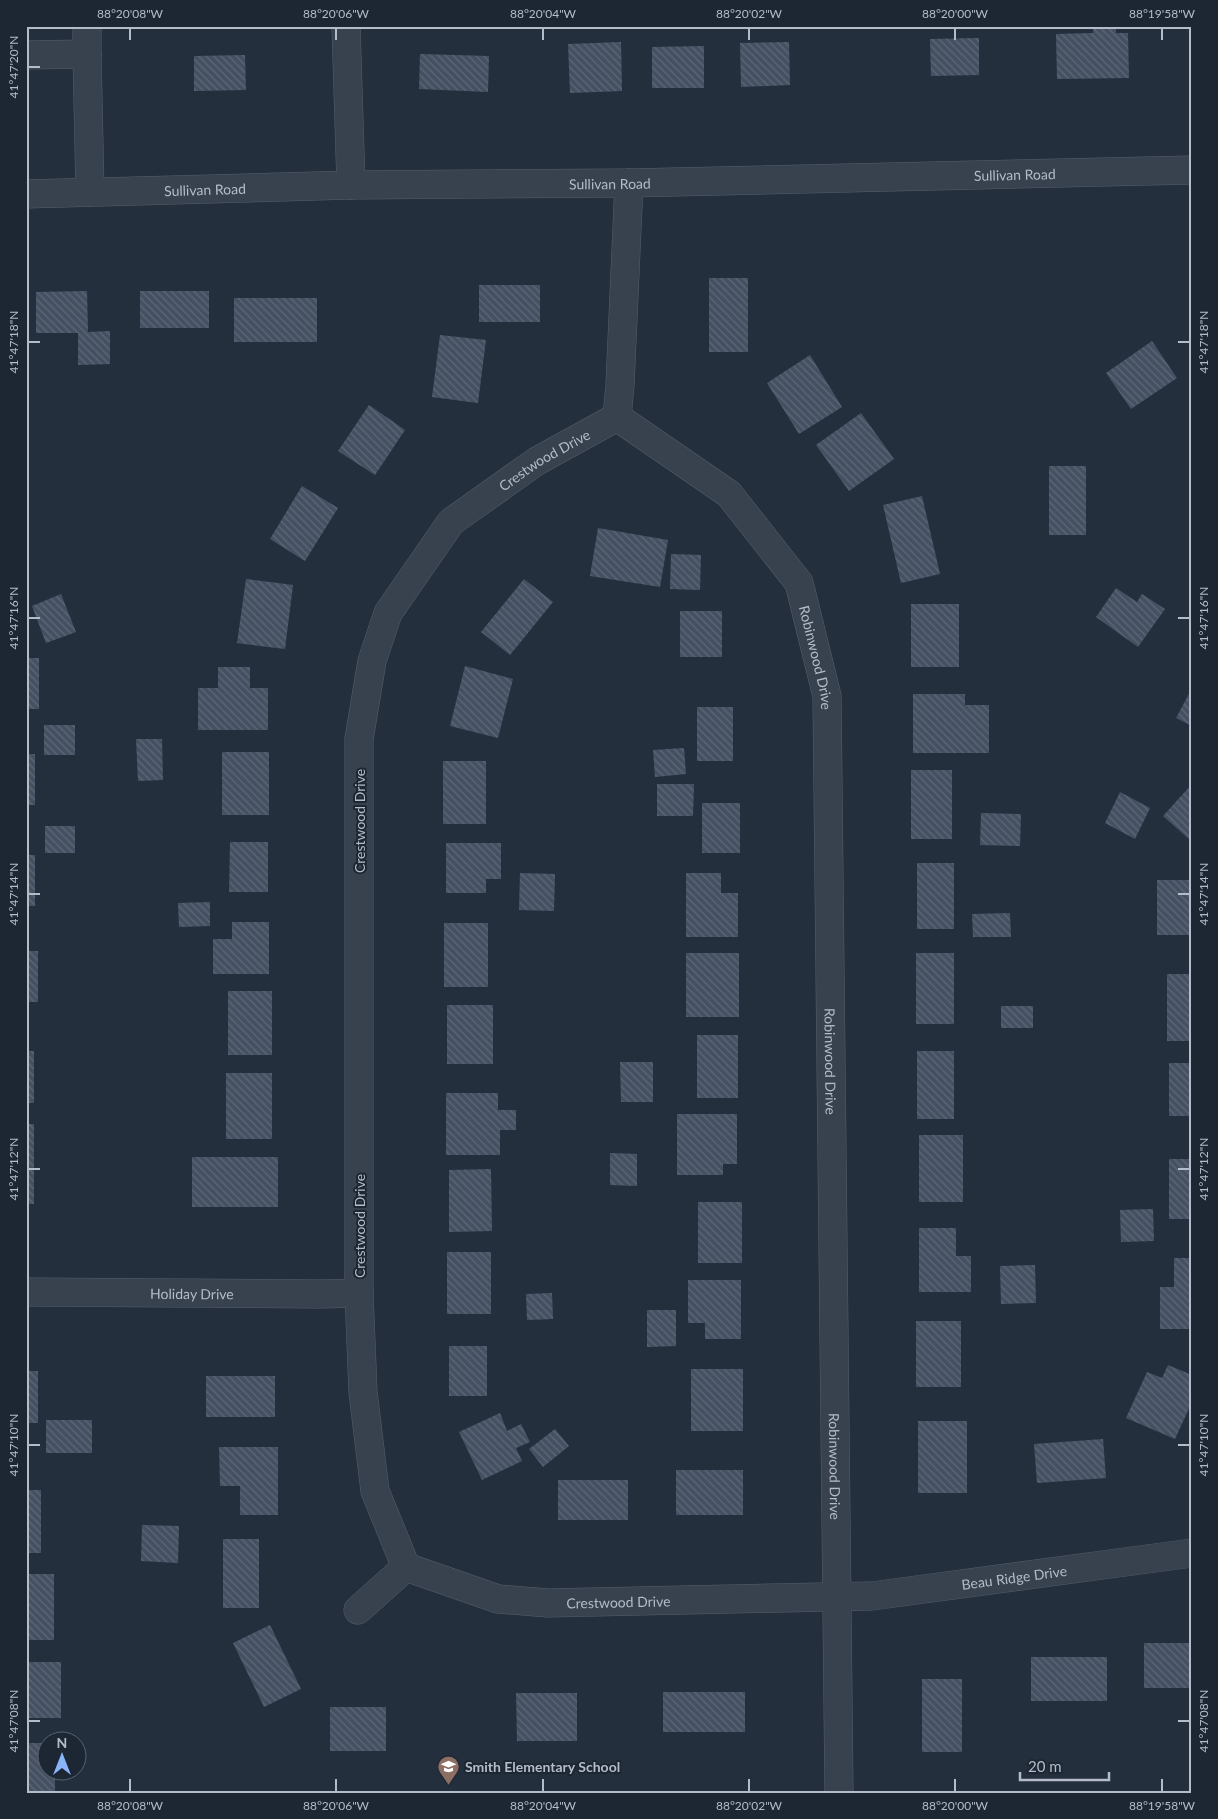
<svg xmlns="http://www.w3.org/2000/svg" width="1218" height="1819" viewBox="0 0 1218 1819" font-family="Lato,sans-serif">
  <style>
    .building { fill: url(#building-back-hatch) }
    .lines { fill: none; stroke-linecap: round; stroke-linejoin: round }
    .minor-casing { stroke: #565f6c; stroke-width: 29 }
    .minor { stroke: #38414e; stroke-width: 28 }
    .ticks { fill: none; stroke: #b4bcc9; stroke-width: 2 }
    .labels { text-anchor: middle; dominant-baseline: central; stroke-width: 4; stroke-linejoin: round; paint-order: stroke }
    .street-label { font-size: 14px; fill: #b4bcc9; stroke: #1d2633 }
    .poi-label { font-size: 14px; font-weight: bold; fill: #b4bcc9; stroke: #1d2633; text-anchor: start }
    .neatline { fill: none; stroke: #b4bcc9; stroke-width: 2 }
    .ticks-label { font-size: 12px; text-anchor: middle; fill: #b4bcc9 }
  </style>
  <defs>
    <pattern id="building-back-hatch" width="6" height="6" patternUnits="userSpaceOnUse" patternTransform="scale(1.25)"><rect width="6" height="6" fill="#455162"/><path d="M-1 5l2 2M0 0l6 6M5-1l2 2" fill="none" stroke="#5d6877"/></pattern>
  </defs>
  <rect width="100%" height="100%" fill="#242f3e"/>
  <path class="building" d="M1093 26H1116V33H1128L1129 78 1057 79 1056 34 1093 33Z
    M979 38V75L931 76 930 39Z
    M621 42 622 91 570 93 568 44Z
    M789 42 790 85 741 87 740 43Z
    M704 46V88H652V47Z
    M420 54 489 56 488 92 419 89Z
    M245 55 246 90 194 91V56Z
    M709 278H748V352H709Z
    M479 285H540V322H479Z
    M87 291 88 332 110 331V364L78 365V333H36V292Z
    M140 291H209V328H140Z
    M234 298H317V342H234Z
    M440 335 486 340 478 403 432 397Z
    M1152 341 1177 378 1131 409 1106 373Z
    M810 355 842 407 799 434 767 383Z
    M369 405 405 430 375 475 338 451Z
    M861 413 894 459 849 491 816 445Z
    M1049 466H1086V535H1049Z
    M302 486 338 508 305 561 270 539Z
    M922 496 940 574 901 583 883 505Z
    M598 528 668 540 660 587 590 576Z
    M671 554 701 555 700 590 670 589Z
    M246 579 293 585 285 649 237 643Z
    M524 579 553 602 510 655 481 632Z
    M1116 588 1137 602 1142 594 1165 609 1138 647 1096 617Z
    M61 594 76 632 46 643 32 606Z
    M911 604H959V667H911Z
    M680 611H722V657H680Z
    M26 658H39V709H26Z
    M465 666 513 679 498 738 450 726Z
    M218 667H250V688H268V730H198V688H218Z
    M1192 688V726L1176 718Z
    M913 694H965V705H989V753H913Z
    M697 707H733V761H697Z
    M44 725H75V755H44Z
    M136 739H162L163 780 138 781Z
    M684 748 686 774 655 777 653 750Z
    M222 752H269V815H222Z
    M26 754H35V805H26Z
    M443 761H486V824H443Z
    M911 770H952V839H911Z
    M657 784H694L693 816H657Z
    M1192 784V838L1190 840 1163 816Z
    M1120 792 1150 808 1135 839 1105 823Z
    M702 803H740V853H702Z
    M981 813 1021 814 1020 846 980 845Z
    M45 826H75V853H45Z
    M230 842H268V892H229Z
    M446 843H501V879H486V893H446Z
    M26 855H35V906H26Z
    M917 863H954V929H917Z
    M520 873 555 874 554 911 519 910Z
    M686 873H721V893H738V937H686Z
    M1157 880H1192V935H1157Z
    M210 902V926L179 927 178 903Z
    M1010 913 1011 937H973L972 914Z
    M232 922H269V974H213V939H232Z
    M444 923H488V987H444Z
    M26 951H38V1002H26Z
    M686 953H739V1017H686Z
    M916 953H954V1024H916Z
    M1167 974H1192V1041H1167Z
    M228 991H272V1055H228Z
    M447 1005H493V1064H447Z
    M1001 1006H1033V1028H1001Z
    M697 1035H738V1098H697Z
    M26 1051H34V1103H26Z
    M917 1051H954V1119H917Z
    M620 1062H653V1102H621Z
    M1169 1063H1192V1116H1169Z
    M226 1073H272V1139H226Z
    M446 1093H498V1110H516V1130H500V1155H446Z
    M677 1114H737V1164H723V1175H677Z
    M26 1124H34V1204H26Z
    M919 1135H963V1202H919Z
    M610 1153 637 1154V1186L610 1185Z
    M192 1157H278V1207H192Z
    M1169 1159H1192V1219H1169Z
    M491 1169 492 1231 449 1232V1170Z
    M698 1202H742V1263H698Z
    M1153 1209 1154 1241 1121 1242 1120 1210Z
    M919 1228H956V1256H971V1292H919Z
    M447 1252H491V1314H447Z
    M1174 1258H1192V1329H1160V1287H1174Z
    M1035 1265 1036 1303 1001 1304 1000 1266Z
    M688 1280H741V1339H705V1323H688Z
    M552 1293 553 1319 527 1320 526 1294Z
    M647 1310H676V1346L647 1347Z
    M916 1321H961V1387H916Z
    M449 1346H487V1396H449Z
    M1168 1365 1192 1375V1402L1175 1439 1126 1418 1147 1372 1162 1378Z
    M691 1369H743V1431H691Z
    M26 1371H38V1423H26Z
    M206 1376H275V1417H206Z
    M500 1413 507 1431 521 1424 530 1442 516 1448 522 1461 482 1480 459 1432Z
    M46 1420H92V1453H46Z
    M918 1421H967V1493H918Z
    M555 1429 569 1446 543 1467 529 1449Z
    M1103 1439 1106 1478 1037 1483 1034 1444Z
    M219 1447H278V1515H240V1486H220Z
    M676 1470H743V1515H676Z
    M558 1480H628V1520H558Z
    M26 1490H41V1553H26Z
    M142 1525 179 1526 178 1563 141 1561Z
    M223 1539H259V1608H223Z
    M26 1574H54V1640H26Z
    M270 1625 301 1689 264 1707 233 1643Z
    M1144 1643H1192V1688H1144Z
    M1031 1657H1107V1701H1031Z
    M26 1662H61V1718H26Z
    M922 1679H962V1752H922Z
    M663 1692H745V1732H663Z
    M516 1693H577V1741H517Z
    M330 1707H386V1751H330Z
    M26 1743H48V1772H55V1793H26Z"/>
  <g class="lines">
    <defs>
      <g id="minor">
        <path d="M87 26V54"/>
        <path d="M346 26 351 185"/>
        <path d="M26 55 87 54 90 192"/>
        <path id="s1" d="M26 194 351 185 629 183 1192 170"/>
        <path id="s2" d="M617 417 729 494 799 583 827 696 839 1793"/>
        <path id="s3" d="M26 1292 320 1294 359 1293"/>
        <path id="s4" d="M406 1567 498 1599 548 1603 872 1596 1192 1553"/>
        <path id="s5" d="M358 1610 406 1567 375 1491 363 1392 359 1293V739L372 661 388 613 451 522 537 461 617 417 620 385 629 183"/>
      </g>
    </defs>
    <use href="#minor" class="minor-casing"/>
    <use href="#minor" class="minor"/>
  </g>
  <path class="ticks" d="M130 28V40M336 28V40M543 28V40M749 28V40M955 28V40M1162 28V40M28 67H40M28 342H40M1178 342H1190M28 618H40M1178 618H1190M28 894H40M1178 894H1190M28 1169H40M1178 1169H1190M28 1445H40M1178 1445H1190M28 1721H40M1178 1721H1190M130 1779V1792M336 1779V1792M543 1779V1792M749 1779V1792M955 1779V1792M1162 1779V1792"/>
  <defs>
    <symbol id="school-pin" viewBox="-11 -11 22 30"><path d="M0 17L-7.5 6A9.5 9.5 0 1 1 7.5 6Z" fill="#8d6e63" stroke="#1d2633"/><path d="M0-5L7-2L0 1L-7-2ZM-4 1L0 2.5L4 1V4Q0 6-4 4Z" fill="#fff"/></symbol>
  </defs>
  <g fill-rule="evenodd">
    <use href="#school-pin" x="436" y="1754" width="25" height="34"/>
  </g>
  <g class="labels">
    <g class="street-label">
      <text stroke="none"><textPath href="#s1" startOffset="989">Sullivan Road</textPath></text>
      <text stroke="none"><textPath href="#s1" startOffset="584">Sullivan Road</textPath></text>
      <text stroke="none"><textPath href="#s1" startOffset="179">Sullivan Road</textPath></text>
      <text stroke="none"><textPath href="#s5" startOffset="1252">Crestwood Drive</textPath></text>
      <text stroke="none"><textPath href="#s2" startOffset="326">Robinwood Drive</textPath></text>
      <text transform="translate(359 821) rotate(-90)">Crestwood Drive</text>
      <text stroke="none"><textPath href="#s2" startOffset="731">Robinwood Drive</textPath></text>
      <text transform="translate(359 1226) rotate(-90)">Crestwood Drive</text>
      <text stroke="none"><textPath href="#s3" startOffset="166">Holiday Drive</textPath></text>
      <text stroke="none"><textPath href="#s2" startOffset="1136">Robinwood Drive</textPath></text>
      <text stroke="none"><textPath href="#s4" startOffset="615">Beau Ridge Drive</textPath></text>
      <text stroke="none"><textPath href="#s4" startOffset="218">Crestwood Drive</textPath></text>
    </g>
    <g class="poi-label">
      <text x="465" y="1766">Smith Elementary School</text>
    </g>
  </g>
  <rect width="1218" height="1819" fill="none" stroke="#1d2633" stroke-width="55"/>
  <g transform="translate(62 1756)"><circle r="24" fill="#1d2633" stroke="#59626f"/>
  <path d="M0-4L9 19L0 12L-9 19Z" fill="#8ab4f8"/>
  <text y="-8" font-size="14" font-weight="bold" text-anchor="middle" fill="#b4bcc9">N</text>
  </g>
  <path d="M1020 1772v8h89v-8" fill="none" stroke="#b4bcc9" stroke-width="2.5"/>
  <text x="1028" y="1772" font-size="15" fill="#b4bcc9" stroke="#1d2633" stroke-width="4" paint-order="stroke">20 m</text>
  <rect x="28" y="28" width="1162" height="1764" class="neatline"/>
  <g class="ticks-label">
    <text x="130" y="18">88°20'08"W</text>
    <text x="336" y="18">88°20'06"W</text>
    <text x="543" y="18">88°20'04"W</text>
    <text x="749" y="18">88°20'02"W</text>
    <text x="955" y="18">88°20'00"W</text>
    <text x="1162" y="18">88°19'58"W</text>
    <text transform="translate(14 67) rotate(-90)" y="4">41°47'20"N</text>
    <text transform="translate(14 342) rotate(-90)" y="4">41°47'18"N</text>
    <text transform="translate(1204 342) rotate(-90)" y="4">41°47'18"N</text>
    <text transform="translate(14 618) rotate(-90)" y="4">41°47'16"N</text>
    <text transform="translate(1204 618) rotate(-90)" y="4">41°47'16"N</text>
    <text transform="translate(14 894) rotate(-90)" y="4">41°47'14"N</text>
    <text transform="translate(1204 894) rotate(-90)" y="4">41°47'14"N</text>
    <text transform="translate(14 1169) rotate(-90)" y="4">41°47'12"N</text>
    <text transform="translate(1204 1169) rotate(-90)" y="4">41°47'12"N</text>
    <text transform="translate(14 1445) rotate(-90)" y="4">41°47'10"N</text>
    <text transform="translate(1204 1445) rotate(-90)" y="4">41°47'10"N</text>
    <text transform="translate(14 1721) rotate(-90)" y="4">41°47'08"N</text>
    <text transform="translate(1204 1721) rotate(-90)" y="4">41°47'08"N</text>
    <text x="130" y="1810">88°20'08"W</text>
    <text x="336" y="1810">88°20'06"W</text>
    <text x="543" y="1810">88°20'04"W</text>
    <text x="749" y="1810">88°20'02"W</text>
    <text x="955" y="1810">88°20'00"W</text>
    <text x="1162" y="1810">88°19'58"W</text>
  </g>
</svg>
